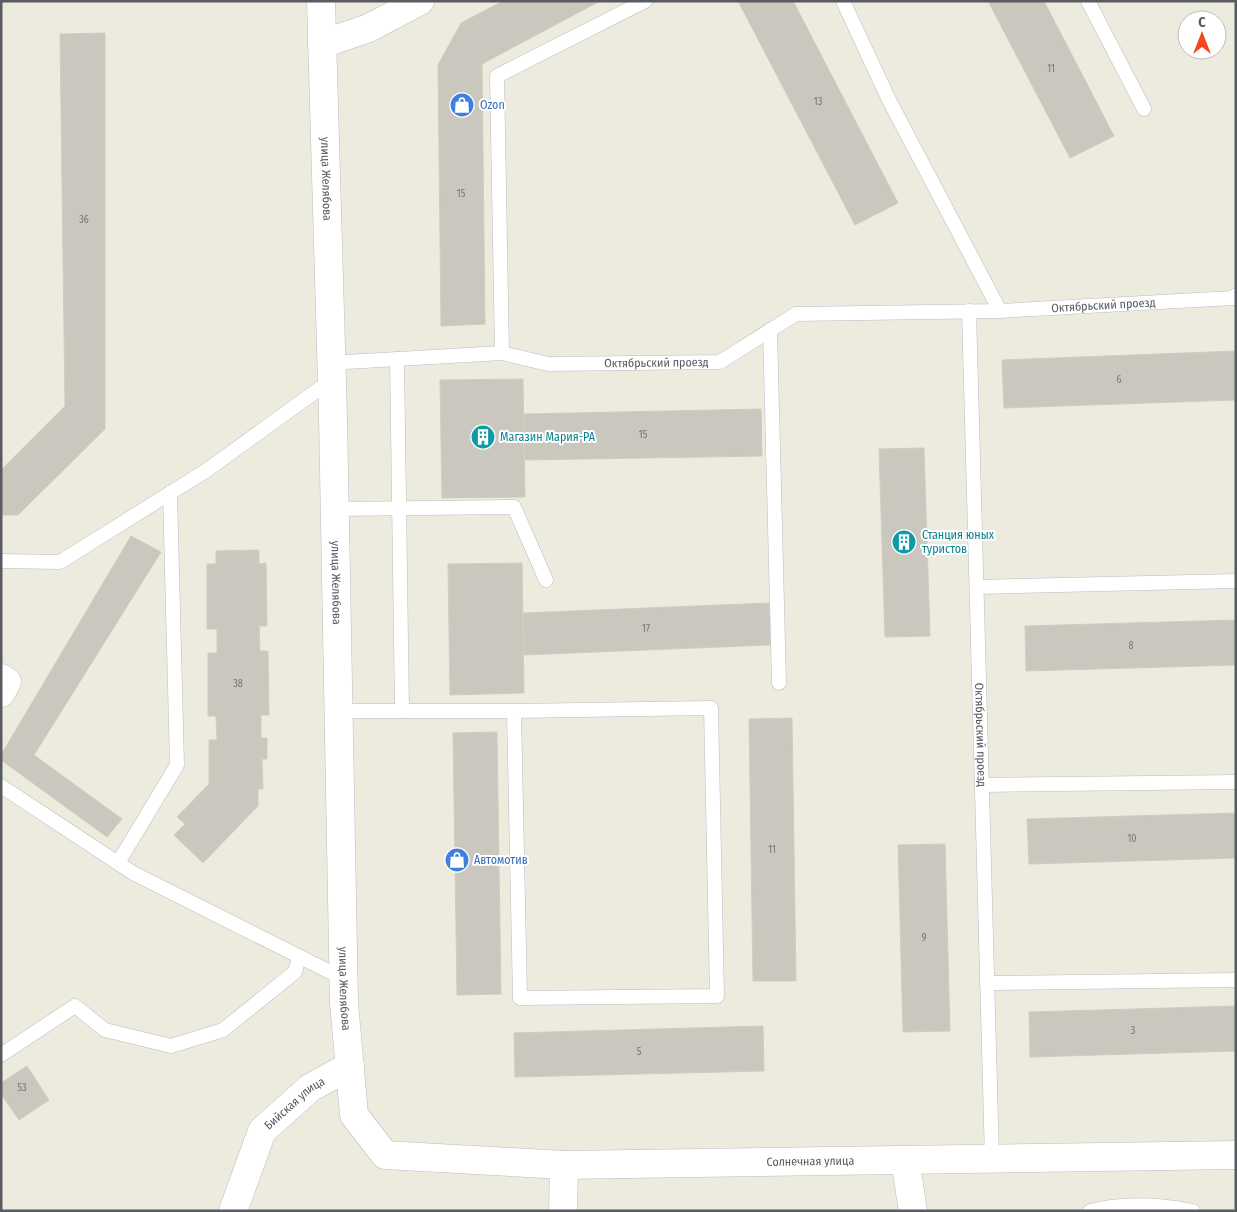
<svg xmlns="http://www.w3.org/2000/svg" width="1237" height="1212" viewBox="0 0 1237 1212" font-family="'Fira Sans Condensed',sans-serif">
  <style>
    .building { fill: #c9c7be; stroke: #d1cdbd }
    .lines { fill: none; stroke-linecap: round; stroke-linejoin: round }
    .service-casing { stroke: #babcc2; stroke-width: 15 }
    .minor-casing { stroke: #babcc2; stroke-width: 29 }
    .tertiary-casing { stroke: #babcc2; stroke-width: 29 }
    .service { stroke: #fff; stroke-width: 14 }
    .minor { stroke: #fff; stroke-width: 28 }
    .tertiary { stroke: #fff; stroke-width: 28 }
    .labels { text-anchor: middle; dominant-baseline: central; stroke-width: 4; stroke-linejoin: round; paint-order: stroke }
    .number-label { font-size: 10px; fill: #747678 }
    .shop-label { font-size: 12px; fill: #366cbe; stroke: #fff; text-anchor: start }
    .street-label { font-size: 12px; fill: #585b61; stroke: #fff }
    .culture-label { font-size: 12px; fill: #0d838f; stroke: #fff; text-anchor: start }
  </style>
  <rect width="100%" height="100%" fill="#ecebde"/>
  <path class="building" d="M503 1H600L482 64 485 324 441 326 438 65 461 23Z
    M738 1H793L898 203 855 225Z
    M988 1H1044L1114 136 1070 158Z
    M105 33V429L18 515H1V470L65 406 60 34Z
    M1236 351V400L1004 408 1002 360Z
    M523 379 525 497 442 498 440 380Z
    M761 409 762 456 524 460V414Z
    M924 448 930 636 885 637 879 449Z
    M131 536 161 552 34 755 122 819 107 837 1 760V755Z
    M259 550V564L266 563 267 626H259L260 651H268L269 715H261V738H267V759H262L263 789H258V806L203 863 174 835 185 824 177 817 209 784V740H217L216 716H208V653H217V629H207V564H216V551Z
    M522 563 524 693 450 695 448 564Z
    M769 603 770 645 523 655V613Z
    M1236 620V665L1026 671 1025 626Z
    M792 718 796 981H753L749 719Z
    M497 732 501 994 457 995 453 733Z
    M1236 813V858L1029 864 1027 819Z
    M945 844 950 1031 903 1032 898 845Z
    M1236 1006V1051L1030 1057 1029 1012Z
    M763 1026 764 1071 515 1077 514 1033Z
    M27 1066 49 1100 19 1120 1 1094V1083Z"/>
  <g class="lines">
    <defs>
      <g id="service">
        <path d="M843 1 889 100 1000 311"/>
        <path d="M1088 1 1144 109"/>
        <path id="s1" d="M969 311 992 1159"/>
        <path d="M770 330 779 683"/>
        <path d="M502 353 497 76 645 1"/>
        <path d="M397 359 402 711"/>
        <path id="s2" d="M329 363 502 353 548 364 720 362 796 314 1000 311 1233 298 1236 295"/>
        <path d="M334 509 514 507 546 580"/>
        <path d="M1 561 60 562 207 470 330 381"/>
        <path d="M977 587 1236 581"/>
        <path d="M339 711H514L520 998 717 996 711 708 514 711"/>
        <path d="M982 785 1236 782"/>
        <path d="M1 786 133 873 344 979"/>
        <path d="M118 863 177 765 170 493"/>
        <path d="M987 983 1236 980"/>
        <path d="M1 1055 75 1006 105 1030 171 1046 223 1030 295 972 299 957"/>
        <path d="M1090 1211C1125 1202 1158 1204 1193 1211"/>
      </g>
      <g id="minor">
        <path d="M1 678 7 682 1 693"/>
        <path d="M905 1160 913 1211"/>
        <path id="s3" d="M233 1211 262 1131 310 1088 350 1066"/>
        <path d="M563 1211 564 1165"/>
      </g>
      <g id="tertiary">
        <path id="s4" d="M321 1 333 417 344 1003 354 1115 385 1155 564 1165 1236 1155"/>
        <path d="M322 44 369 28 420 1"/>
      </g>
    </defs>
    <use href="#service" class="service-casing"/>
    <use href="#minor" class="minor-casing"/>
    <use href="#tertiary" class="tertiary-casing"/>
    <use href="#service" class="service"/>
    <use href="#minor" class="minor"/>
    <use href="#tertiary" class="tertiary"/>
  </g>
  <defs>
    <symbol id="shop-disc" viewBox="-11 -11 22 22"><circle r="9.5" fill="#3f7fe0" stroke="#fff"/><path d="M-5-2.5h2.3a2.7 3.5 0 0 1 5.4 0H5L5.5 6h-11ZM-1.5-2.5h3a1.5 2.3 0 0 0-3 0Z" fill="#fff"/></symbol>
    <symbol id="building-disc" viewBox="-11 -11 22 22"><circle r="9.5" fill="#0f9aa8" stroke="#fff"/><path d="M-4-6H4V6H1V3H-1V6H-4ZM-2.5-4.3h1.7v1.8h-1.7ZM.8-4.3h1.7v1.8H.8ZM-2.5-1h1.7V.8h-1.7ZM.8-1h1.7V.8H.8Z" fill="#fff"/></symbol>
  </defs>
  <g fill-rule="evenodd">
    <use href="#shop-disc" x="448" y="91" width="28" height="28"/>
    <use href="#building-disc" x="469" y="423" width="28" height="28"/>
    <use href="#building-disc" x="890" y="528" width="28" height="28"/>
    <use href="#shop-disc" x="443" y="846" width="28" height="28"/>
  </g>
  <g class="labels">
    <g class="number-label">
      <text x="1051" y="69">11</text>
      <text x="818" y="102">13</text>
      <text x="461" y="194">15</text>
      <text x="84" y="220">36</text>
      <text x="1119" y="380">6</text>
      <text x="643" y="435">15</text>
      <text x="646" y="629">17</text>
      <text x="1131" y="646">8</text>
      <text x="238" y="684">38</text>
      <text x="1132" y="839">10</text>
      <text x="772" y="850">11</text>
      <text x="924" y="938">9</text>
      <text x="1133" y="1031">3</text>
      <text x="639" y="1052">5</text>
      <text x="22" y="1088">53</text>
    </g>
    <g class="shop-label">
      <text x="480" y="105">Ozon</text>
      <text x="474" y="860">Автомотив</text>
    </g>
    <g class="street-label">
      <text stroke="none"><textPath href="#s4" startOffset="178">улица Желябова</textPath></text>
      <text stroke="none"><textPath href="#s2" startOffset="790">Октябрьский проезд</textPath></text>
      <text stroke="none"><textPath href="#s2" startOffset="329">Октябрьский проезд</textPath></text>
      <text stroke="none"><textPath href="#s4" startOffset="582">улица Желябова</textPath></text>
      <text stroke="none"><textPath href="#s1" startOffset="424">Октябрьский проезд</textPath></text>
      <text stroke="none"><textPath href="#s4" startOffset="988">улица Желябова</textPath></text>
      <text stroke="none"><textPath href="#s3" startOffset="128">Бийская улица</textPath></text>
      <text stroke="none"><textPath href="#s4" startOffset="1591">Солнечная улица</textPath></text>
    </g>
    <g class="culture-label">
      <text x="500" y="437">Магазин Мария-РА</text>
      <text x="922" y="535">Станция юных<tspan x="922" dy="14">туристов</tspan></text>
    </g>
  </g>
  <rect width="1237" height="1212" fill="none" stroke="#585b61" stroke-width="5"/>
  <g transform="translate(1202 35)"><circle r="24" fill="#ffffff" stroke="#bcbdc0"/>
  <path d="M0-4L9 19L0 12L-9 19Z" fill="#f3471e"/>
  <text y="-8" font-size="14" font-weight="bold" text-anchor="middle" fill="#585b61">С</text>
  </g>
</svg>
